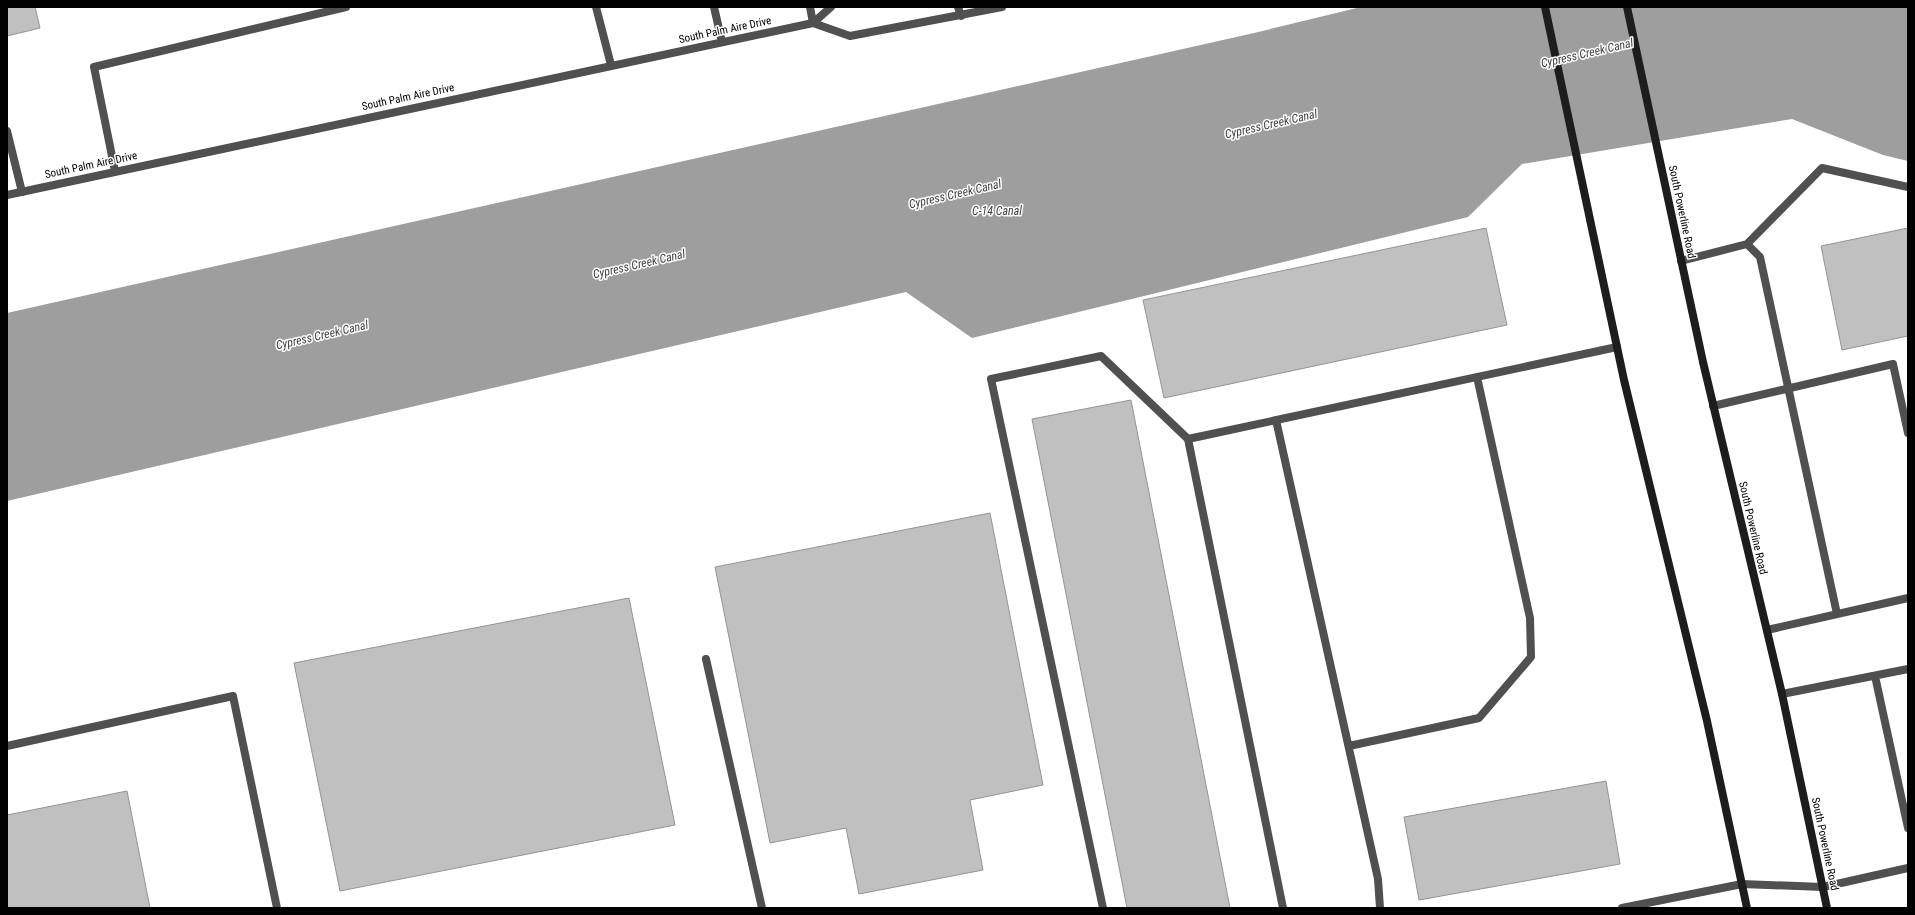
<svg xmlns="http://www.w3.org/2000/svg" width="1915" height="915" viewBox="0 0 1915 915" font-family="'Roboto Condensed',sans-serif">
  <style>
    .water { fill: #9e9e9e }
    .building { fill: #c0c0c0; stroke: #949494 }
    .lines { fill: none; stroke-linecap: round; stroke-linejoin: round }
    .lane { stroke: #505050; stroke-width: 8 }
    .street { stroke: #505050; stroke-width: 8 }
    .secondary { stroke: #1d1d1d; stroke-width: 8 }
    .labels { text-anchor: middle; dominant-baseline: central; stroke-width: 3; stroke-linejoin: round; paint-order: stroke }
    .street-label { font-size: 11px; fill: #000; stroke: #fff }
    .water-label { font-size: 12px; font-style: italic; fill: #3f3f3f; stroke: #fff }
  </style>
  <rect width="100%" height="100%" fill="#fff"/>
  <path class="water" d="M1361 7H1908V161L1883 155 1792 119 1522 164 1468 217 972 338 906 292 7 501V313L1254 33Z"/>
  <path class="building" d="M7 7H35L40 28 7 36Z
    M1486 228 1507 325 1164 398 1143 300Z
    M1908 228V336L1842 350 1821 246Z
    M1131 400 1230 908H1127L1032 419Z
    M990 513 1043 785 970 800 983 870 859 894 846 828 770 843 715 567Z
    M629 598 675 825 340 891 294 663Z
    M1606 781 1620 864 1419 900 1404 817Z
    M127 791 150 908H7V815Z"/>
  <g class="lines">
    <path class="lane" d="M596 7 611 65
      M714 7 722 42
      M810 7 813 23
      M958 7 961 16
      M7 131 22 192
      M115 171 94 67 346 7
      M1747 244 1760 257 1837 614
      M1681 261 1747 244 1822 168 1908 187
      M1713 406 1893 364 1908 433
      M1276 420 1378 879 1380 908
      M1188 439 1617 347
      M1767 630 1908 598
      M706 659 762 908
      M1875 676 1908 828
      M1782 694 1908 669
      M7 746 233 696 277 908
      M1349 746 1479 718 1531 657 1530 618 1477 377
      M1103 908 991 379 1101 356 1188 439 1283 908
      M1622 908 1742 884 1823 887 1908 868"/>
    <path class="street" d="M813 23 850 36 1002 7
      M7 195 813 23 831 7"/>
    <path class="secondary" d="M1545 7 1624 380 1707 721 1747 908
      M1627 7 1703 362 1782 694 1827 908"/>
  </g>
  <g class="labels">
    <g class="street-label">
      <text transform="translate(725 30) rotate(-12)">South Palm Aire Drive</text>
      <text transform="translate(408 97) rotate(-12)">South Palm Aire Drive</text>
      <text transform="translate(91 165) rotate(-12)">South Palm Aire Drive</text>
      <text transform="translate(1682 212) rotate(78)">South Powerline Road</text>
      <text transform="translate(1753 528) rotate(77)">South Powerline Road</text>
      <text transform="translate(1825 844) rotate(78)">South Powerline Road</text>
    </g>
    <g class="water-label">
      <text transform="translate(1587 53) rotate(-13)">Cypress Creek Canal</text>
      <text transform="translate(1271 124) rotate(-13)">Cypress Creek Canal</text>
      <text transform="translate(955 194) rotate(-13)">Cypress Creek Canal</text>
      <text x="997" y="211">C-14 Canal</text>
      <text transform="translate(639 264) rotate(-13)">Cypress Creek Canal</text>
      <text transform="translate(322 335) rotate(-13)">Cypress Creek Canal</text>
    </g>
  </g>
  <rect width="1915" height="915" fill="none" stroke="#000000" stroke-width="16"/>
</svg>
